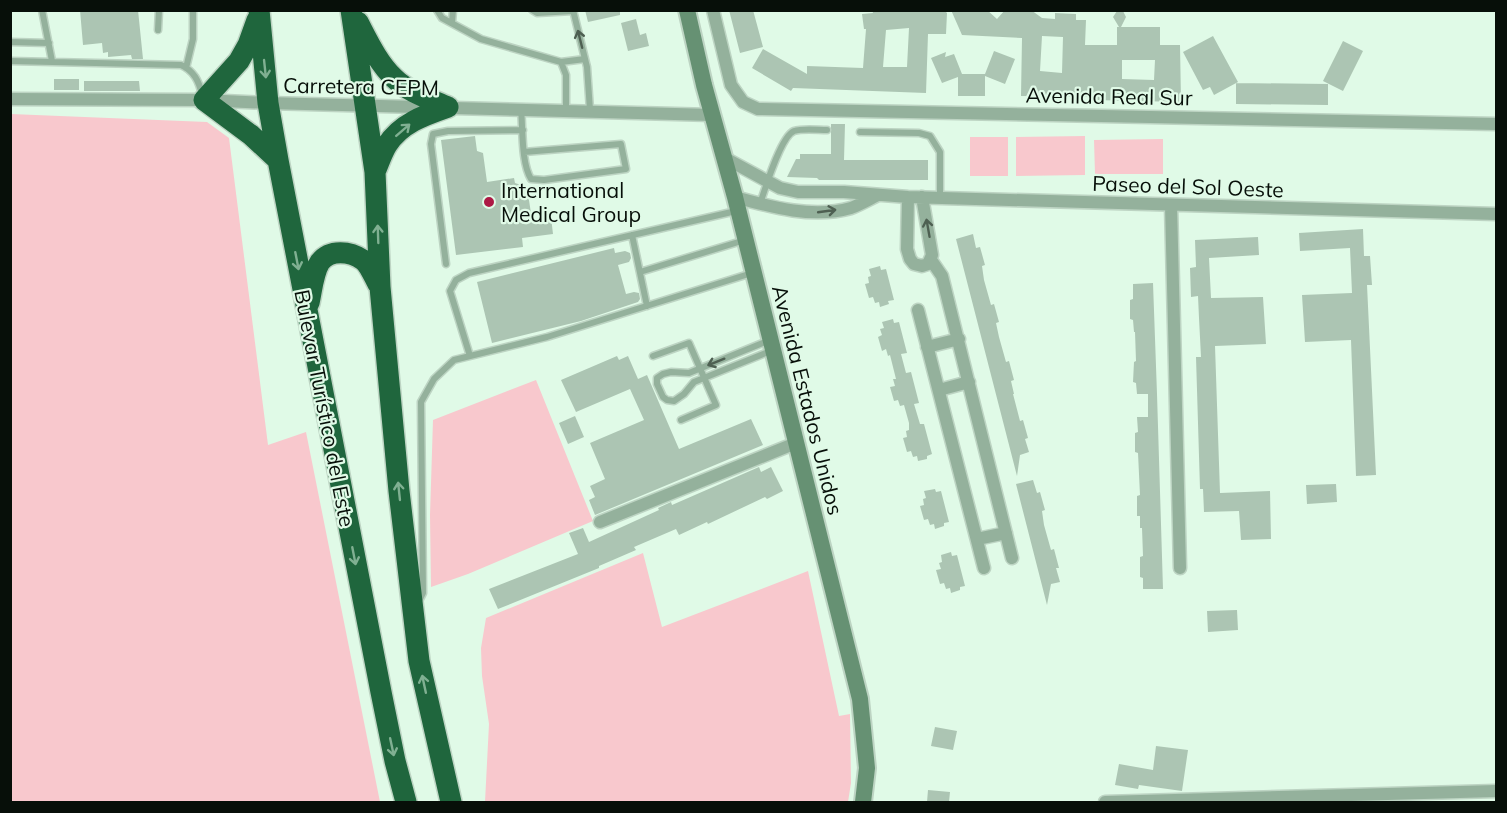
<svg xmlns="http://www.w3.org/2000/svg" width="1507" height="813" viewBox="0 0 1507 813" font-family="Mulish,sans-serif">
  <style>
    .green { fill: #f8c8cd }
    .building { fill: #acc5b3; fill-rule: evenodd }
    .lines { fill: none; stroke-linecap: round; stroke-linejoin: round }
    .lane-casing { stroke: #bdd4c3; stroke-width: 9 }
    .street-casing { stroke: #bdd4c3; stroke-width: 15 }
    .secondary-casing { stroke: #bdd4c3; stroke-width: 20 }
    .highway-casing { stroke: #bdd4c3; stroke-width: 24 }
    .lane { stroke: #94b19c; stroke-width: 6 }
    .street { stroke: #94b19c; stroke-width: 12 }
    .secondary { stroke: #669173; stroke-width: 16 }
    .highway { stroke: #1f663d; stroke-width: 21 }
    .oneway { stroke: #4e6052 }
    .oneway2 { stroke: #80b092 }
    .poi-dot { fill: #ad1945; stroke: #e0fae7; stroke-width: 2 }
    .labels { text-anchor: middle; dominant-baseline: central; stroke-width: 4.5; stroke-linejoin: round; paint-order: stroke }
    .street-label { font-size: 21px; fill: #070f09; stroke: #e0fae7 }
    .poi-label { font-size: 21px; fill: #070f09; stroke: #e0fae7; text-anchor: start }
  </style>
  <rect width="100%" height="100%" fill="#e0fae7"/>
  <path class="green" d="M11 114 207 122 229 138 268 445 306 432 380 802H11Z
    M1085 136V175L1016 176V137Z
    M970 137H1008V176H970Z
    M1163 139V174H1095L1094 140Z
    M536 380 593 521 468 574 431 587 430 515 433 420Z
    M643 553 662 627 808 571 839 716 850 714 851 783 848 802H485L489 724 482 676 481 648 486 618Z"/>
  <path class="building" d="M80 10H138L143 59H132L131 55 108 57V52L103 53 102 43 83 45Z
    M585 10H620V15L588 22Z
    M729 10H753L763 47 740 53Z
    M872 10H944L947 13 946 34H928L926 93 793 88 791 91 752 68 763 49 807 74V66L863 68 866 29H864L862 14 873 13ZM909 28 907 67H883L886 30Z
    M951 10H987L997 19 1005 10H1031L1042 18 1055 19V13L1076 14V20H1086L1085 45H1117V27H1119L1113 17 1117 11H1123L1126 17 1121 27H1160V45H1180L1181 102 1094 100V97L1021 96 1022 38 962 35ZM1042 36 1063 37 1062 73 1040 71ZM1122 60H1155L1154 80 1122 79Z
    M636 19 640 35 646 33 649 46 628 51 621 23Z
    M1213 36 1238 82 1214 95 1210 87 1203 90 1183 52Z
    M1343 41 1363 51 1343 91 1323 81Z
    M994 51 1015 59 1005 84 985 76V96H958V77L942 83 931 58 946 52 945 57 954 54 962 74H985Z
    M54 79H79V90H54Z
    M84 81H139L140 91H84Z
    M1236 83 1328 84V105L1236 104Z
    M831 124H845L844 160H928V180H819L817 178 787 177 796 159H800V154H831Z
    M475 136 477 151 483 153 487 182 514 178 515 183 527 187 532 220 551 217 553 234 522 238 523 247 456 255 441 140Z
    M1363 229 1364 256H1370L1372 285H1367L1376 475 1356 476 1351 340 1305 342 1302 295 1352 293 1350 248 1300 251 1299 233Z
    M973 234 976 248 980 247 985 265 982 266 984 280 991 305 994 304 999 322 996 323 999 337 1006 362 1009 361 1014 380 1011 381 1014 394H1013L1020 421 1023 420 1028 438 1025 439 1029 452 1020 455 1017 476 956 239Z
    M1258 237 1259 255 1209 258 1211 298 1263 297 1266 344 1215 346 1220 493 1270 491 1271 539 1241 540 1239 511 1204 512 1203 489H1200L1196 357H1201L1199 318 1198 296 1191 297 1190 268 1196 267 1195 240Z
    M614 248 615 253 625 251 630 253 631 258 629 262 618 265 626 294 634 292 639 293 640 299 638 302 581 321 492 343 477 282Z
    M880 266 881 270 886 269 894 300 888 301 889 304 880 307 879 302 875 303 873 297 869 298 865 284 869 283 868 277 871 276 869 269Z
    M1153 283 1157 394H1137L1136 383 1133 382 1134 362 1136 361 1135 332H1134L1133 320 1130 319V300L1133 299V284Z
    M893 319 894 323 899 322 907 353 901 354 906 373 911 372 919 403 914 404 920 424H924L932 454 927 456V459L918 461 917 456 913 457 911 451 907 452 903 438 907 437 906 431 909 430V423L904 405 900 406 898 400 894 401 890 387 895 386 893 379H896L890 355 888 356 886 349 882 351 878 337 882 335 880 329 884 328 882 322Z
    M617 356 619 360 628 356 638 379 647 375 679 449 751 419 763 445 595 515 589 500 595 497 590 486 605 479 590 443 644 420 630 389 576 412 561 380Z
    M1148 394H1157L1163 589H1143V578L1140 577V557L1143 556 1142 528H1140V516H1137V496L1140 495 1138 453 1135 452V433L1138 432 1137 417H1148Z
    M575 416 584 437 568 444 559 423Z
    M759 467 761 472 771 467 783 491 767 499 765 497 708 524 707 522 679 535 676 529 634 547 636 550 599 566V568L498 609 489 589 578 554 569 533 583 528 589 542 659 510 658 508 671 502 672 505Z
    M1033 480 1037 493 1040 492 1045 510 1042 511 1044 525 1051 550 1054 549 1059 568H1056L1060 582 1051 584 1047 605 1016 484Z
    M1336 484 1337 502 1307 504 1306 485Z
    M935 489 936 492 941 491 949 522 944 523V526L935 529 934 524 930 525 928 519 924 520 920 506 924 505 923 499 926 498 924 491Z
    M951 552 952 556 957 555 965 586 960 587V590L951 593 950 588 946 589 944 583 940 584 936 570 941 569 939 563 942 562 941 555Z
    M1237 610 1238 630 1208 632 1207 611Z
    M935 727 957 731 953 750 931 746Z
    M1156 746 1188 750 1182 791 1139 785 1138 789 1115 785 1119 764 1153 770Z
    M928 790 950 792 949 802H927Z"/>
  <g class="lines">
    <defs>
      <path id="lane" d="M42 10 52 61
        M437 10 442 18 481 39 561 62 585 59
        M532 10 537 13 573 11
        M573 10 587 67 590 110
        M452 23 453 10
        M158 30 159 10
        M10 42 49 43
        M10 61 181 65C194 71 199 81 202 95
        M561 62 566 75V111
        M186 68 193 39V10
        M521 109C523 128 521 163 531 179L544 180 626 169 621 144 524 152
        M860 132 919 133 930 136 940 152V198
        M760 204C765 189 781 136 794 131 803 128 818 130 827 130
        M632 235 647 306
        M446 264 431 144 433 134 448 131 523 130
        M640 272 745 240
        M770 340 689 373 671 372 663 374 657 378V384L663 397 667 400 674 401 684 394 694 382 773 350
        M470 356 450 291 456 280 469 273 736 211
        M653 356 689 343 716 405 681 420
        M418 603 423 593 421 402 434 379 454 360 547 337 752 273"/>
      <path id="street" d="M713 10 731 85 743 102 758 109 1496 124
        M10 99 203 100 268 103 712 115
        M723 157 780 188 798 192H844L908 197 1496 214
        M735 197C771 207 813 219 851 208 859 205 868 200 876 196
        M908 197 907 249 910 259 914 264 922 266 928 264 932 255 922 197
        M1171 205 1180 568
        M931 260 942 276 1012 558
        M918 310 984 568
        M927 347 959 339
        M939 390 969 382
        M600 522 796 443
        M977 539 1006 533
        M1105 802 1496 791"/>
      <path id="secondary" d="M687 10 704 85 735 197 860 699 867 768 863 802"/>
      <path id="highway" d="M259 10 268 103 278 160 381 692 395 761 406 802
        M351 10 375 172 380 287 399 491 419 661 451 802
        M257 20 248 45 239 61 204 100 251 135 278 160
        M358 22C368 41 378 63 394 78 408 92 430 99 448 107
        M375 172C379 163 382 153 387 145 401 123 425 115 448 107
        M309 303C312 290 313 273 320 262 330 249 350 251 363 260 369 264 374 277 378 284"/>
    </defs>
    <use href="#lane" class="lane-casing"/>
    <use href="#street" class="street-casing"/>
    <use href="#secondary" class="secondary-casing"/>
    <use href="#highway" class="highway-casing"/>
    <use href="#lane" class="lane"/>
    <use href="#street" class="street"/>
    <use href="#secondary" class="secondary"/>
    <use href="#highway" class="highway"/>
  </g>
  <defs><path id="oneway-shaft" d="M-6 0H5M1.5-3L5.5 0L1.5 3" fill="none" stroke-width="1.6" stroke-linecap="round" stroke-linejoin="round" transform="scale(1.5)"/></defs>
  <g class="oneway">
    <use href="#oneway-shaft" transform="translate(580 39) rotate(-104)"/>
    <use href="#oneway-shaft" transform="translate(827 211) rotate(-8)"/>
    <use href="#oneway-shaft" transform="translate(928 228) rotate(-100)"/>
    <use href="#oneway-shaft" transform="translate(716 362) rotate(158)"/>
  </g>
  <g class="oneway2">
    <use href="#oneway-shaft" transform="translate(265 69) rotate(84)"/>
    <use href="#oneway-shaft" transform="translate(403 130) rotate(-41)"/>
    <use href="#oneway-shaft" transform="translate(378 234) rotate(-92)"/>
    <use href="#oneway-shaft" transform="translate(297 261) rotate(79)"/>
    <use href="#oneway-shaft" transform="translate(399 491) rotate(-96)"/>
    <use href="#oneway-shaft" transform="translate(354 556) rotate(79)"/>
    <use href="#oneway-shaft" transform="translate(424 684) rotate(-102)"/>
    <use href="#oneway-shaft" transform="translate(392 747) rotate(78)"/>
  </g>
  <circle class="poi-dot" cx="489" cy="202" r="6"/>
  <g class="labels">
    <g class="street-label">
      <text transform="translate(361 86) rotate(1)">Carretera CEPM</text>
      <text transform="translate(1109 96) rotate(1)">Avenida Real Sur</text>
      <text transform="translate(1188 186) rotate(2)">Paseo del Sol Oeste</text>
      <text transform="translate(808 400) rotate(76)">Avenida Estados Unidos</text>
      <text transform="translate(325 408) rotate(79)">Bulevar Turístico del Este</text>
    </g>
    <g class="poi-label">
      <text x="501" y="190">International<tspan x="501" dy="24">Medical Group</tspan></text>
    </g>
  </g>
  <rect width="1507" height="813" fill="none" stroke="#070f09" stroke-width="24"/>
</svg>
